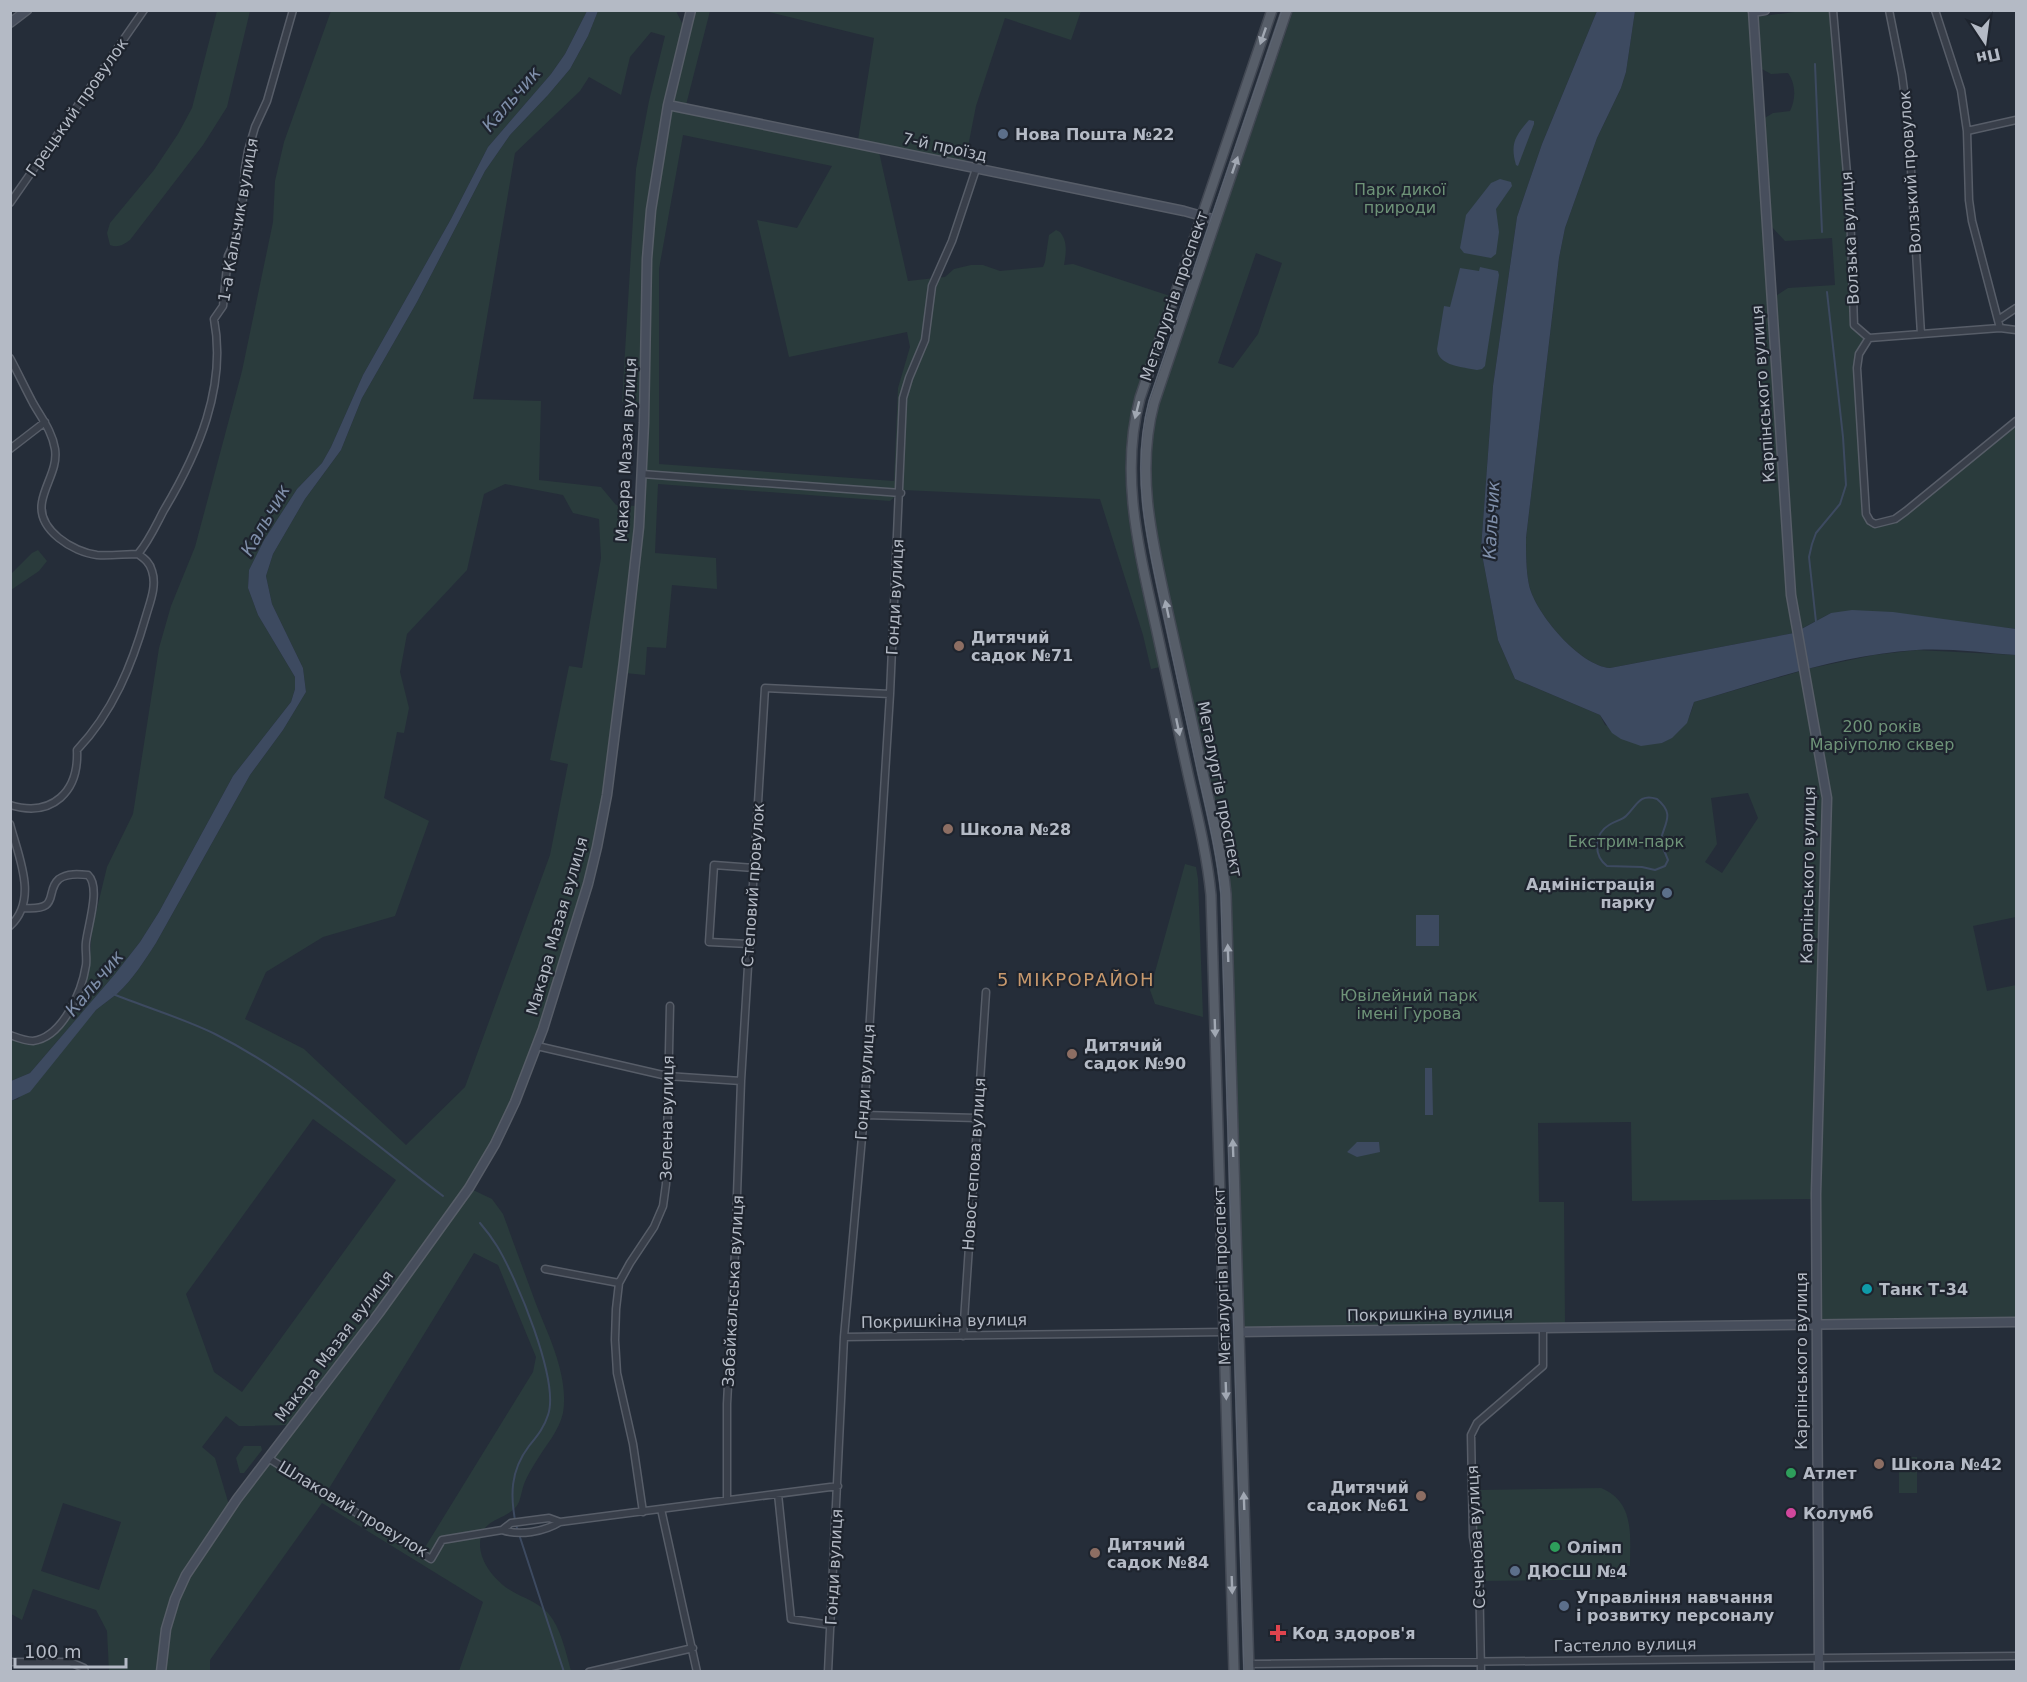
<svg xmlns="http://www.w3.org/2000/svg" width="2027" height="1682" viewBox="0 0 2027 1682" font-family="'DejaVu Sans',sans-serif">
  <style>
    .green { fill: #2a3b3c; fill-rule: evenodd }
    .water { fill: #3d4a60 }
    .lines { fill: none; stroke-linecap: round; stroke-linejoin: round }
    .stream { stroke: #3d4a60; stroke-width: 2 }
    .street-casing { stroke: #575d68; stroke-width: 9 }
    .secondary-casing { stroke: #575d68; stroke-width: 11 }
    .primary-casing { stroke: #424853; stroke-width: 12 }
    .street { stroke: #393f4a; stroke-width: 6 }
    .secondary { stroke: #474e5c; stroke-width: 8 }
    .primary { stroke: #575e69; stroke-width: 9 }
    .tram { stroke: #5b6370; stroke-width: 1.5 }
    .oneway { fill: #a1a8b3 }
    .service-dot { fill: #5c6f8a; stroke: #1e242e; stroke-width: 2 }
    .education-dot { fill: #8d6e63; stroke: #1e242e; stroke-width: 2 }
    .culture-dot { fill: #0f9aa8; stroke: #1e242e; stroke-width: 2 }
    .leisure-dot { fill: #2e9e5b; stroke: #1e242e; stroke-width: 2 }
    .hotel-dot { fill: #d1479c; stroke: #1e242e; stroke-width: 2 }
    .health-dot { fill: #e0444e; stroke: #1e242e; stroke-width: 2 }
    .labels { text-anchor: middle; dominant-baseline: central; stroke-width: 4.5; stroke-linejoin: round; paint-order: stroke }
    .street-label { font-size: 16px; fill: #b4bac5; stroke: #1e242e }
    .poi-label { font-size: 16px; font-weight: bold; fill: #b4bac5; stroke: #1e242e; text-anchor: start }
    .park-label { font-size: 16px; fill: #6e9378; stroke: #1e242e }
    .water-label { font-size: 18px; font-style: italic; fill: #7f8faa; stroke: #1e242e }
    .neighbourhood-label { font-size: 18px; letter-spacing: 1.5px; fill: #c8996d; stroke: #1e242e }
  </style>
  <rect width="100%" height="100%" fill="#252d39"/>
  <path class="green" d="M217 11H250L227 107 203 145 130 240C123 245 118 248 110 245L107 233 110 223 154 170 178 134 192 108Z
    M331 11H587L565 54 551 74 488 147 451 219 363 375 331 447 322 463 297 489 264 540 249 570 248 588 258 615 295 677V689L291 702 233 776 159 912 140 942 115 974 30 1073 11 1081V1038L21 1043H31L64 1022 77 1006 85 987 89 969 92 929 107 867 133 814 159 648 171 606 195 547 242 371 273 222 275 181 284 142Z
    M598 11H676L684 27 655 160 641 403 622 402 636 169 649 101 665 36 651 32 630 57 621 95 589 77 580 91 515 153 473 399 541 401 539 480 601 487 616 505 637 506 604 795 594 846 576 915 527 1066 493 1142 467 1187 373 1315 290 1425 239 1426 226 1416 202 1447 215 1458 229 1505 183 1574 159 1671H109L107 1631 96 1610 33 1589 22 1620 11 1614 10 1101 18 1099 96 1010C103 1004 111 999 118 993 133 979 145 960 156 943L250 775 283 730 306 692 303 668 272 604 266 576 273 554 305 499 341 450 362 398 417 302 485 171 510 135 548 95 570 69 588 36ZM505 484 563 495 573 513 599 519 601 558 582 668 569 666 550 760 568 764 550 855 465 1087 406 1145 304 1049 245 1019 266 972 323 937 395 916 429 821 384 798 397 732 404 733 409 708 400 672 407 634 467 570 484 494ZM313 1119 396 1180 242 1392 214 1372 186 1294ZM63 1503 121 1522 99 1590 41 1571Z
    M694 11H710L686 105 671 102Z
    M765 11H1081L1071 40 1005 18 976 106 965 162 858 140 874 38Z
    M1293 11H1597L1542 144 1517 217 1493 386 1481 549 1498 640 1515 679 1600 715 1605 725 1662 743C1680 734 1690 721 1694 702L1801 671 1824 811 1811 1199 1632 1201 1631 1122 1538 1123 1539 1202H1564L1565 1324 1243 1328 1231 911 1228 875 1222 840C1208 774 1194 709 1180 643 1163 565 1138 484 1159 404ZM1256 253 1282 263 1258 334 1233 368 1218 363ZM1748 793 1758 818 1722 873 1705 862 1717 844 1711 798Z
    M1635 11H1750L1794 633 1610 668C1580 666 1535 613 1529 585 1526 570 1526 553 1526 538L1559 258 1565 228 1597 138 1621 88 1626 72Z
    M1802 11H1833L1850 209 1854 325 1869 338 1859 354 1866 514 1875 524 1895 519 2016 421V629L1931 618 1831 613 1799 630 1795 609 1774 297 1788 288 1835 285 1832 238 1785 241 1770 225 1763 119 1773 113 1790 111C1796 99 1796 84 1788 73L1771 74 1760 68 1756 17Z
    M669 109 879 152 908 281 945 277 954 269 971 265H983L1000 271 1043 267 1045 262 1049 235 1056 230 1060 232C1068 242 1066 253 1064 265L1073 264 1170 296C1155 340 1134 387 1128 432 1117 508 1144 594 1160 667L1151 669 1143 635 1100 499 903 490 890 501 658 484 655 553 716 558 717 589 672 585 666 648 647 647 645 675 625 673 640 541 649 259 653 209ZM683 135 832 166 797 228 757 220 789 357 907 332 910 347 898 388 894 481 659 464V269Z
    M38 550 47 561 39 571 11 590V574L32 553Z
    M1917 650 2016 655V917L1973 926 1987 991 2016 985V1322L1816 1324 1827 812 1807 669 1874 655Z
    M1185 864 1196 867 1198 879 1203 1017 1155 1004 1150 990Z
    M471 1189 492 1199 503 1214C514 1244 525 1274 536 1304 549 1337 569 1376 563 1413 559 1431 546 1445 537 1460 532 1468 527 1476 524 1484 522 1490 521 1496 519 1502 510 1522 479 1515 480 1546 481 1566 500 1586 517 1594 529 1600 538 1603 548 1613 561 1628 566 1653 571 1671H459L483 1602 322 1503 210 1660V1671L164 1672 169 1629 187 1576 239 1501ZM474 1253 498 1265 536 1357 533 1372 424 1549 328 1490Z
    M244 1446H261L262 1450 244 1473H240L236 1458Z
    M1899 1457H1917V1493H1899Z
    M1601 1488C1635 1502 1630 1535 1630 1566H1625V1579L1483 1581C1483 1564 1479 1549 1477 1533 1476 1518 1477 1504 1480 1490Z"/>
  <path class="water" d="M587 11H598L588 36 570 69 548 95 510 135 485 171 417 302 362 398 341 450 305 499 273 554 266 576 272 604 303 668 306 692 283 730 250 775 156 943C145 960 133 979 118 993 111 999 103 1004 96 1010L30 1092 11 1101V1081L30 1073 115 974 140 942 159 912 233 776 291 702 295 689V677L258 615 248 588 249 570 264 540 297 489 322 463 331 447 363 375 451 219 488 147 551 74 565 54Z
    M1597 11H1635L1626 72 1621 88 1597 138 1565 228 1559 258 1526 538C1526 553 1526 570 1529 585 1535 613 1580 666 1610 668L1794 633 1831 613 1852 610 1893 612 2016 629V655C1984 653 1949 648 1916 650 1840 655 1766 681 1694 702L1687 723 1672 738 1662 743 1641 746 1621 739 1612 733 1600 715 1515 679 1498 640 1481 549 1493 386 1517 217 1542 144Z
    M1529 120 1534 121V124L1518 166 1516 165C1510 144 1515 136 1529 120Z
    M1500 179 1511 182 1512 186 1496 209 1499 232 1496 254 1491 258 1464 253 1460 248 1466 215 1491 183Z
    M1480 267 1498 271 1499 275 1485 366 1482 369 1477 370C1463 367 1438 366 1437 349L1444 306 1450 307 1460 268 1479 271Z
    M1416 915H1439V946H1416Z
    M1425 1068H1432L1433 1115H1425Z
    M1357 1142H1379L1380 1152 1357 1157 1347 1152Z"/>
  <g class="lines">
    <path class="stream" d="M1815 64 1822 232
      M1816 622 1809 557 1812 544 1816 533 1840 504 1846 485 1843 437 1827 292
      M1661 839C1665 822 1675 814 1657 799 1639 793 1637 806 1626 816 1622 820 1615 821 1609 825 1594 834 1593 855 1607 866L1642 867 1655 870 1665 866 1668 860 1661 843
      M113 994C145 1007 185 1019 215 1034 298 1076 369 1140 443 1196
      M480 1223C486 1230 492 1238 497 1246 516 1277 560 1381 548 1415 544 1428 537 1436 529 1446 510 1471 510 1496 516 1525L564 1672"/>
    <defs>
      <path id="street" d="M1833 10 1850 209 1854 325 1869 338
        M1889 10 1902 75 1908 121 1921 334
        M1935 10 1961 90 1967 131 1969 200 1972 221 2000 328
        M1967 131 2016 120
        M10 203 144 10
        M1998 320 2016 308
        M1869 338 1859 354 1857 368 1866 514 1870 521 1875 524 1895 519 1906 511 2016 421
        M1869 338 2000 328 2016 330
        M10 358C18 373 25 388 33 403 42 419 52 431 55 449 58 468 45 484 42 502 37 530 73 552 97 555 110 556 125 554 138 554
        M10 449 45 422
        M642 474 901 493
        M138 554C149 541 156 525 164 510 198 453 227 387 214 319L223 306 228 256 235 241 242 211 245 168 248 151 255 127 267 101 293 10
        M10 805C53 818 79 791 77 750 113 712 132 665 146 616 150 602 157 586 152 571 150 563 145 559 138 554
        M10 824C18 856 39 899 10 926
        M749 944 709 942 714 865 754 868
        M10 1035C18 1038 25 1041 33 1041 63 1037 82 991 86 965 87 957 85 950 86 942 88 925 101 887 88 875 79 874 67 873 59 879 44 892 62 911 23 908
        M537 1046 667 1076 741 1081
        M864 1115 977 1118
        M545 1269 619 1283
        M963 1336 986 992
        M844 1337 1224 1332
        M268 1458 431 1559 442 1540 502 1530 511 1523 549 1518 560 1522
        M778 1494 791 1619 831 1625
        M727 1500V1404L735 1252 741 1081 765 688 890 694
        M661 1509 697 1672
        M643 1512 633 1444 617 1373 615 1340 616 1309 619 1283 630 1263 654 1227 663 1206 666 1184 670 1006
        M502 1530C519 1536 544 1532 560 1522L838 1486
        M10 1662H70L84 1668 85 1672
        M1249 1664 2016 1656
        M589 1672 693 1648
        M828 1672 844 1337 864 1115 890 694 903 398 909 378 925 340 932 286 952 241 976 169
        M1481 1672 1479 1570 1473 1537 1471 1435 1477 1423 1543 1366V1328"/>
      <path id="secondary" d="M1753 10 1791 595 1827 798 1816 1194 1819 1672
        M1753 12 1765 10
        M10 23 27 10
        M668 105 1184 211 1216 220
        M1239 1332 2016 1322
        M161 1672 166 1629 175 1599 186 1575 237 1499 379 1313 469 1188 495 1144 515 1102 543 1029 588 884 597 847 607 795 624 661 639 527 644 423 647 259 651 210 668 105 691 10"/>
      <path id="primary" d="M1234 1672 1211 895C1207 854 1197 814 1188 774 1177 722 1165 670 1154 618 1138 545 1120 472 1140 398L1272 10
        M1249 1672 1226 894C1222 853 1212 813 1203 773 1192 720 1180 667 1168 613 1153 544 1135 474 1154 403L1287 10"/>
    </defs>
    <use href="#street" class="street-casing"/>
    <use href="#secondary" class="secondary-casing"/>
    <use href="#primary" class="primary-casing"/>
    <use href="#street" class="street"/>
    <use href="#secondary" class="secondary"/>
    <use href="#primary" class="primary"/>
    <path class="tram" d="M1244 1672 1221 894C1217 853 1207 813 1198 773 1187 721 1175 669 1164 617 1148 545 1130 474 1149 401L1282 10"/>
  </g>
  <defs><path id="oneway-solid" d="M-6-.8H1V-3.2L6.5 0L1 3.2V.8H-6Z" transform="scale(1.5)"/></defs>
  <g class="oneway">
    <use href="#oneway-solid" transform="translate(1263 36) rotate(109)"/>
    <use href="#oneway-solid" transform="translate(1235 165) rotate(-71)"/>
    <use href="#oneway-solid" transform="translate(1137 410) rotate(104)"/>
    <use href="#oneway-solid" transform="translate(1167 609) rotate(-102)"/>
    <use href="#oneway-solid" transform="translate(1178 727) rotate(78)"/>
    <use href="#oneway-solid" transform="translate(1228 953) rotate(-92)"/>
    <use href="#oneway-solid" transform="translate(1215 1028) rotate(88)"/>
    <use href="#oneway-solid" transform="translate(1233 1148) rotate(-92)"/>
    <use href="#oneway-solid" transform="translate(1226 1391) rotate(88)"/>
    <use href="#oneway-solid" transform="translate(1244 1501) rotate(-92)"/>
    <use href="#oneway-solid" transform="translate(1232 1585) rotate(88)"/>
  </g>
  <g class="service-dot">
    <circle cx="1003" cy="134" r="6"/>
    <circle cx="1667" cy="893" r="6"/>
    <circle cx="1515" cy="1571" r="6"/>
    <circle cx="1564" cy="1606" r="6"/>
  </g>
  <g class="education-dot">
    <circle cx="959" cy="646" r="6"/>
    <circle cx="948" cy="829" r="6"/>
    <circle cx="1072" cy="1054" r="6"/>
    <circle cx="1879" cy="1464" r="6"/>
    <circle cx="1421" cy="1496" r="6"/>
    <circle cx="1095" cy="1553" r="6"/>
  </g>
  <circle class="culture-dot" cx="1867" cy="1289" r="6"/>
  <g class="leisure-dot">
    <circle cx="1791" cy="1473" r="6"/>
    <circle cx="1555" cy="1547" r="6"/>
  </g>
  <circle class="hotel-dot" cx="1791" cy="1513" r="6"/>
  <path class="health-dot" d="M1275 1624h6v6h6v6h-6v6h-6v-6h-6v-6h6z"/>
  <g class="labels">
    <g class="street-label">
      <text transform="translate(77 107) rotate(-55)">Грецький провулок</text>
      <text transform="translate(945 147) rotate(12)">7-й проїзд</text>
      <text transform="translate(1910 172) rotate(-94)">Волзький провулок</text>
      <text transform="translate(238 220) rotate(-80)">1-а Кальчик вулиця</text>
      <text transform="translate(1850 238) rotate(-93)">Волзька вулиця</text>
      <text transform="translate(1174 296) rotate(-71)">Металургів проспект</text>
      <text transform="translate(1763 394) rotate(-94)">Карпінського вулиця</text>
      <text transform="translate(626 450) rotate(-87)">Макара Мазая вулиця</text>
      <text transform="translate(895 597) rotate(-87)">Гонди вулиця</text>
      <text transform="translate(1220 789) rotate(79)">Металургів проспект</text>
      <text transform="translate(1808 875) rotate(-89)">Карпінського вулиця</text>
      <text transform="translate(753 885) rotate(-86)">Степовий провулок</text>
      <text transform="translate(557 926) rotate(-74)">Макара Мазая вулиця</text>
      <text transform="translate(865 1082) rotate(-86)">Гонди вулиця</text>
      <text transform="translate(667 1118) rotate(-89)">Зелена вулиця</text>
      <text transform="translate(974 1164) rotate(-86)">Новостепова вулиця</text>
      <text transform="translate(1222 1276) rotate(-92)">Металургів проспект</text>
      <text transform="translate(733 1291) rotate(-87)">Забайкальська вулиця</text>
      <text transform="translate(1430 1314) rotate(-1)">Покришкіна вулиця</text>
      <text transform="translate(944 1321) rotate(-1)">Покришкіна вулиця</text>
      <text transform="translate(334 1346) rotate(-53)">Макара Мазая вулиця</text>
      <text transform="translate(1801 1361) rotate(-90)">Карпінського вулиця</text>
      <text transform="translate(353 1509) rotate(31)">Шлаковий провулок</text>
      <text transform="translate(1476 1537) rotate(-93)">Сєченова вулиця</text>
      <text transform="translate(834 1567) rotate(-87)">Гонди вулиця</text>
      <text transform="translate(1625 1645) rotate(-1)">Гастелло вулиця</text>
    </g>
    <g class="poi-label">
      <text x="1015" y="134">Нова Пошта №22</text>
      <text x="971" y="637">Дитячий<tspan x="971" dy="18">садок №71</tspan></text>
      <text x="960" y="829">Школа №28</text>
      <text x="1655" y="884" text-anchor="end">Адміністрація<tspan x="1655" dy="18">парку</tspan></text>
      <text x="1084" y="1045">Дитячий<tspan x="1084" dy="18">садок №90</tspan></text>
      <text x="1879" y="1289">Танк Т-34</text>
      <text x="1891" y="1464">Школа №42</text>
      <text x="1803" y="1473">Атлет</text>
      <text x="1409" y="1487" text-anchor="end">Дитячий<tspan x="1409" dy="18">садок №61</tspan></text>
      <text x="1803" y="1513">Колумб</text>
      <text x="1107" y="1544">Дитячий<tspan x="1107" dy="18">садок №84</tspan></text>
      <text x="1567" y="1547">Олімп</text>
      <text x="1527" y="1571">ДЮСШ №4</text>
      <text x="1576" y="1597">Управління навчання<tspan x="1576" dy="18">і розвитку персоналу</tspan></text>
      <text x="1292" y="1633">Код здоров'я</text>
    </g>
    <g class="park-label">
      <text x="1400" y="189">Парк дикої<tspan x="1400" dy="18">природи</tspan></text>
      <text x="1882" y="726">200 років<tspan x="1882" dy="18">Маріуполю сквер</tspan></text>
      <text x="1626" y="841">Екстрим-парк</text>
      <text x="1409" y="995">Ювілейний парк<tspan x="1409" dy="18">імені Гурова</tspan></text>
    </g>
    <g class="water-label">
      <text transform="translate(511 99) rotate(-49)">Кальчик</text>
      <text transform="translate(265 520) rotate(-60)">Кальчик</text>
      <text transform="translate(1491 520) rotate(-87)">Кальчик</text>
      <text transform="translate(94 983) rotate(-50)">Кальчик</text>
    </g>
    <g class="neighbourhood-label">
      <text x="1076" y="979">5 МІКРОРАЙОН</text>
    </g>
  </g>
  <rect width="2027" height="1682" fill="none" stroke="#b4bac5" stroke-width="24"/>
  <g transform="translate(1985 42) rotate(167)" stroke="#1e242e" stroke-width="4.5" paint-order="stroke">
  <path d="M0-4.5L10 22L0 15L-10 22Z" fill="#b4bac5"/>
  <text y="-9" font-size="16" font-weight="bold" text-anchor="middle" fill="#b4bac5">Пн</text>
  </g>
  <path d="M15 1658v9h111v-9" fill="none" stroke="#b4bac5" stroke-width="3"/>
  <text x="24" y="1658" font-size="18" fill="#b4bac5" stroke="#1e242e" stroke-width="4.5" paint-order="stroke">100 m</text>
</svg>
